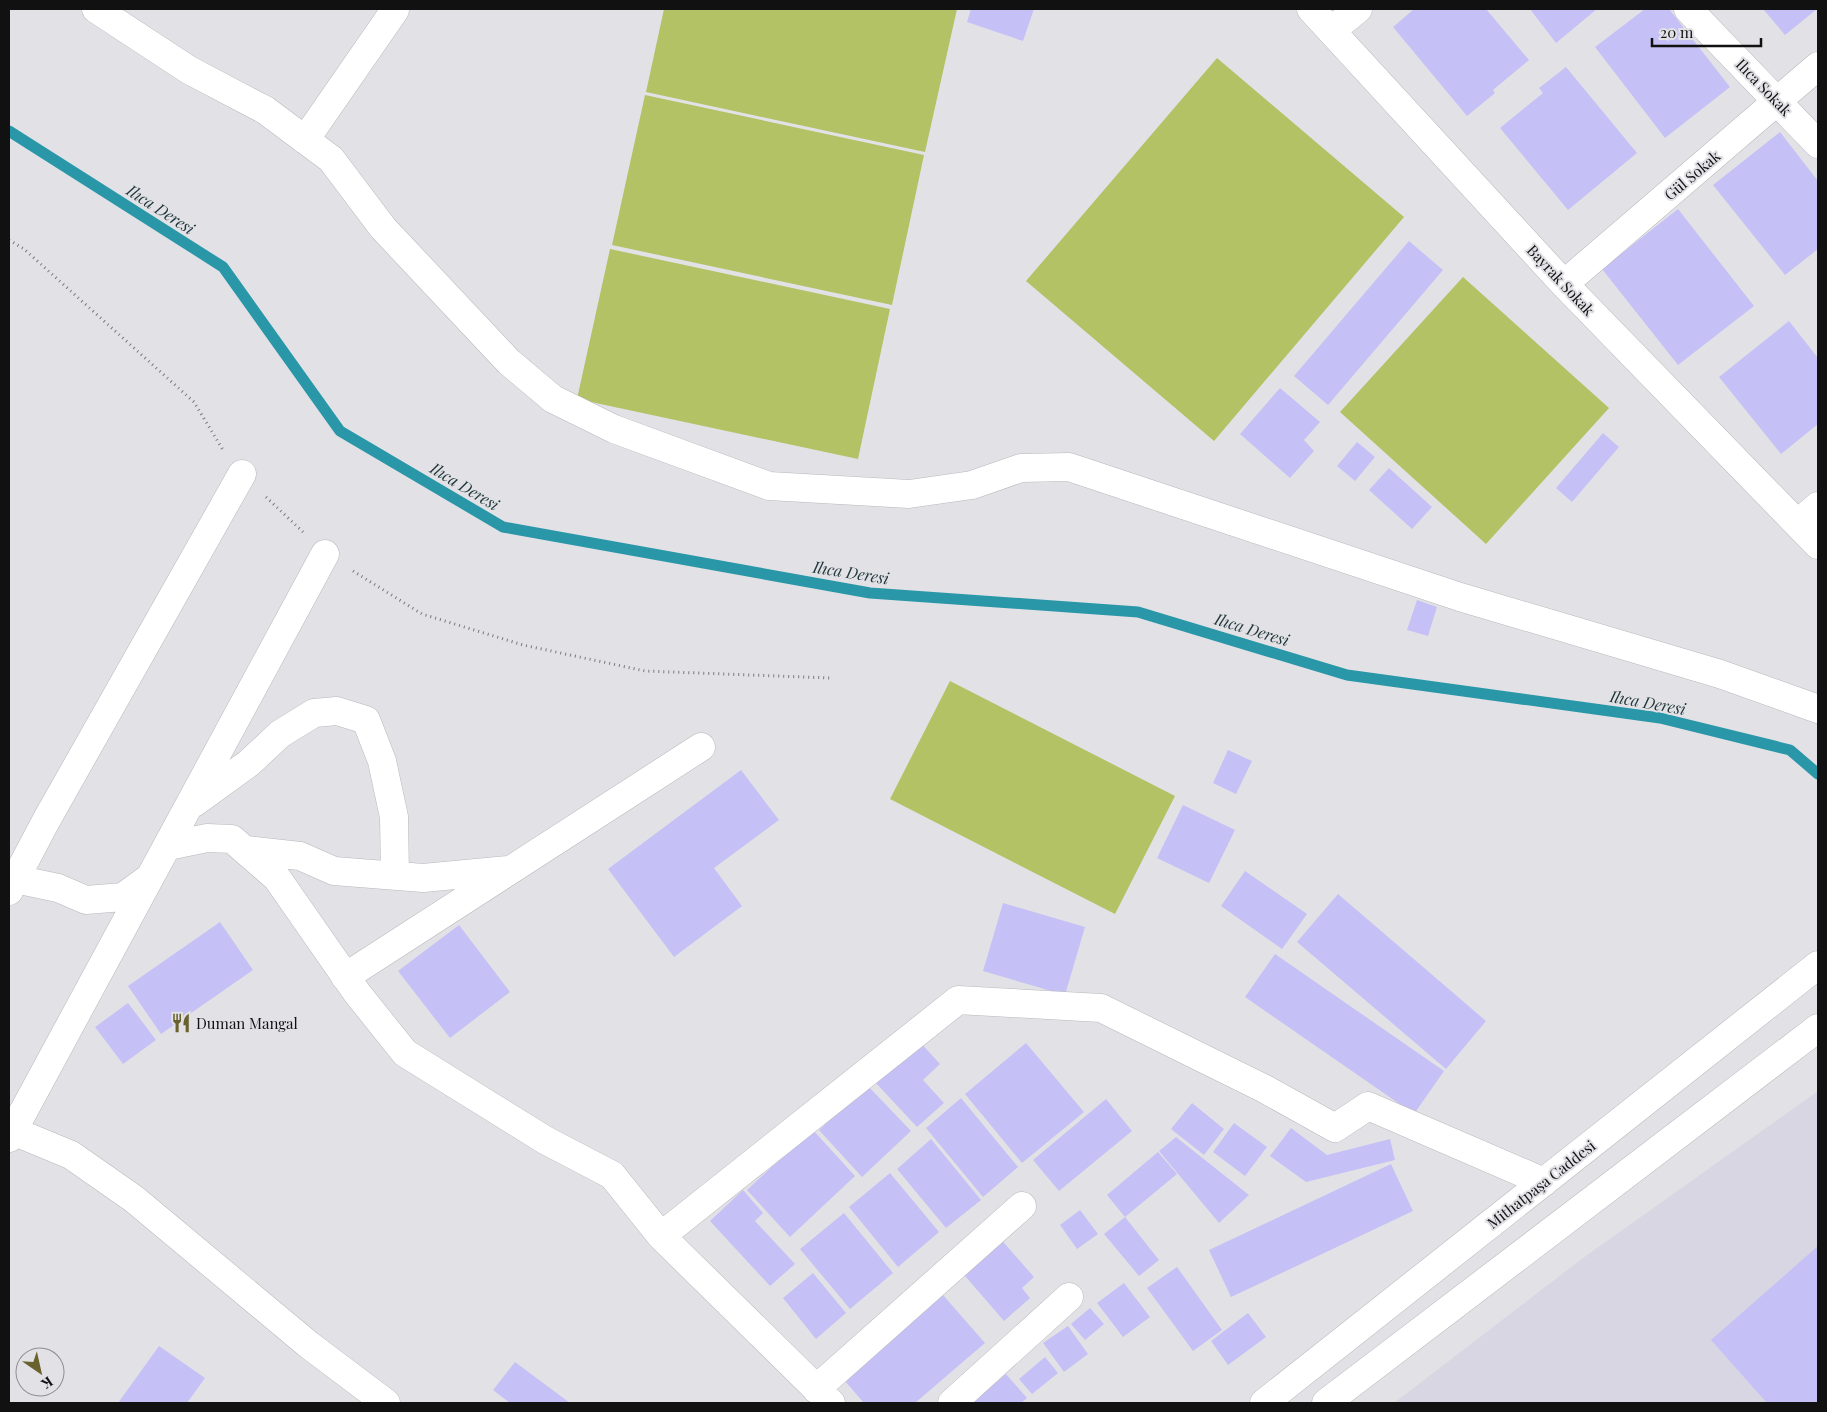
<svg xmlns="http://www.w3.org/2000/svg" width="1827" height="1412" viewBox="0 0 1827 1412" font-family="'Playfair Display',serif">
  <style>
    .built { fill: #d7d6e2 }
    .green { fill: #b2c264 }
    .lines { fill: none; stroke-linecap: round; stroke-linejoin: round }
    .stream { stroke: #2997a8; stroke-width: 11 }
    .building { fill: #c5c0f5 }
    .street-casing { stroke: #b8b8bc; stroke-width: 29 }
    .primary-casing { stroke: #b8b8bc; stroke-width: 29 }
    .path { stroke: #7a7a7c; stroke-width: 3; stroke-dasharray: 1 4; stroke-linecap: butt }
    .street { stroke: #fff; stroke-width: 28 }
    .primary { stroke: #fff; stroke-width: 28 }
    .labels { text-anchor: middle; dominant-baseline: central; stroke-width: 4; stroke-linejoin: round; paint-order: stroke }
    .street-label { font-size: 15px; fill: #111112; stroke: #e2e2e6 }
    .poi-label { font-size: 15px; fill: #111112; stroke: #e2e2e6; text-anchor: start }
    .water-label { font-size: 16px; font-style: italic; fill: #1e353a; stroke: #e2e2e6 }
  </style>
  <rect width="100%" height="100%" fill="#e2e2e6"/>
  <path class="built" d="M1818 1091V1403H1394L1583 1258Z"/>
  <path class="green" d="M664 9H957L925 152 646 92Z
    M1217 58 1404 217 1214 441 1026 281Z
    M645 95 924 155 892 305 612 245Z
    M610 249 890 309 858 459 577 399Z
    M1463 277 1609 408 1486 544 1340 412Z
    M950 681 1175 796 1115 914 890 799Z"/>
  <g class="lines">
    <path class="stream" d="M9 131 223 267 340 431 503 527 870 593 1138 612 1347 675 1660 718 1790 750 1818 774"/>
  </g>
  <path class="building" d="M971 9H1034L1023 41 967 22Z
    M1414 9H1486L1529 60 1493 90 1495 93 1467 116 1393 27Z
    M1530 9H1597L1556 43Z
    M1645 9H1669L1730 87 1665 138 1595 47Z
    M1763 9H1817L1785 35Z
    M1566 67 1637 153 1568 210 1500 128 1543 93 1539 88Z
    M1780 132 1818 181V249L1785 275 1713 185Z
    M1678 209 1754 306 1678 365 1602 269Z
    M1409 241 1443 270 1328 405 1294 376Z
    M1789 321 1818 358V424L1781 454 1719 377Z
    M1280 388 1320 422 1304 440 1314 451 1290 478 1240 434Z
    M1603 433 1619 447 1572 502 1556 488Z
    M1357 442 1375 457 1355 481 1337 466Z
    M1389 468 1432 507 1412 529 1369 490Z
    M1417 600 1437 607 1428 636 1407 630Z
    M1228 750 1252 761 1236 794 1213 783Z
    M741 770 779 820 714 868 742 906 674 957 608 869Z
    M1183 805 1235 830 1209 883 1157 858Z
    M1245 871 1307 914 1282 949 1221 906Z
    M1338 894 1486 1021 1446 1069 1297 942Z
    M1003 903 1085 927 1065 995 983 971Z
    M220 922 253 970 161 1034 128 986Z
    M459 925 510 992 450 1038 398 971Z
    M1275 954 1444 1071 1414 1114 1245 997Z
    M128 1003 156 1040 123 1064 95 1027Z
    M919 1041 940 1064 923 1080 944 1103 917 1127 875 1082Z
    M1026 1043 1084 1112 1022 1163 965 1094Z
    M867 1085 911 1131 862 1177 819 1130Z
    M961 1098 1018 1167 983 1197 926 1128Z
    M1106 1099 1132 1131 1059 1191 1033 1160Z
    M1192 1103 1224 1129 1204 1155 1171 1129Z
    M1234 1123 1267 1147 1245 1176 1213 1152Z
    M1291 1128 1327 1155 1390 1139 1395 1160 1306 1182 1270 1156Z
    M812 1129 855 1176 790 1237 747 1190Z
    M1176 1137 1249 1195 1219 1223 1159 1151Z
    M931 1139 981 1200 946 1228 897 1169Z
    M1158 1152 1177 1174 1125 1217 1107 1195Z
    M1391 1164 1413 1211 1231 1297 1209 1250Z
    M890 1173 939 1232 898 1267 849 1207Z
    M743 1190 763 1213 755 1221 795 1264 770 1286 710 1221Z
    M1080 1210 1098 1234 1077 1249 1060 1225Z
    M844 1213 893 1273 850 1309 800 1249Z
    M1125 1217 1159 1260 1139 1276 1104 1234Z
    M998 1236 1034 1277 1022 1288 1030 1298 1004 1321 959 1269Z
    M1818 1246V1403H1767L1711 1340Z
    M1177 1267 1222 1330 1193 1351 1147 1288Z
    M813 1273 846 1313 816 1339 783 1298Z
    M1124 1283 1150 1317 1123 1337 1097 1303Z
    M943 1295 985 1343 915 1403H864L844 1380Z
    M1090 1308 1104 1324 1085 1340 1071 1324Z
    M1248 1313 1266 1337 1228 1365 1211 1341Z
    M1068 1326 1088 1354 1064 1372 1043 1343Z
    M159 1346 205 1378 187 1403H118Z
    M1045 1357 1058 1373 1032 1394 1019 1379Z
    M515 1362 570 1403H510L493 1390Z
    M1006 1374 1027 1398 1021 1403H972Z"/>
  <g class="lines">
    <defs>
      <path id="street" d="M96 9 189 70 265 110 331 159 383 228 509 362 553 399 614 429 769 486 909 494 972 485 1021 468 1069 467 1460 597 1720 674 1818 709
        M1311 9 1564 284 1818 545
        M1688 9 1818 144
        M1332 30 1358 9
        M305 140 395 10
        M1564 284 1818 66
        M1799 522 1818 506
        M194 803 249 763 280 734 314 713 337 711 366 720 382 761 394 817 395 875
        M168 846 207 838 232 839 277 878 357 993 405 1053 545 1140 612 1175 661 1236
        M246 850 300 856 334 871 423 878 508 870
        M9 882 15 879 58 888 86 900 123 897 149 878
        M9 891 47 819 242 474
        M345 977 701 747
        M13 1131 71 1155 134 1199 309 1345 386 1403
        M9 1138 325 554
        M816 1389 1022 1206
        M831 1403 661 1236 958 1000 1101 1008 1265 1089 1335 1128 1368 1106 1544 1182
        M952 1403 1069 1297"/>
      <path id="primary" d="M1264 1403 1818 965
        M1326 1403 1818 1028"/>
    </defs>
    <use href="#street" class="street-casing"/>
    <use href="#primary" class="primary-casing"/>
    <path class="path" d="M9 240 24 249 194 402 223 450
      M266 497 303 532
      M353 571 422 614 523 645 645 671 830 678"/>
    <use href="#street" class="street"/>
    <use href="#primary" class="primary"/>
  </g>
  <defs>
    <symbol id="restaurant-bare" viewBox="-9 -9 18 18"><path d="M-5-6h1v4h1v-4h1v4h1v-4h1v5L-1.5 .5V6h-2V.5L-5-1ZM5-6V6H3V1.5H1.5Q1.5-4 5-6Z" fill="#6a622e" stroke="#e2e2e6" stroke-width="2.5" paint-order="stroke"/></symbol>
  </defs>
  <g fill-rule="evenodd">
    <use href="#restaurant-bare" x="167" y="1009" width="28" height="28"/>
  </g>
  <g class="labels">
    <g class="street-label">
      <text transform="translate(1764 87) rotate(46)">Ilıca Sokak</text>
      <text transform="translate(1692 175) rotate(-40)">Gül Sokak</text>
      <text transform="translate(1561 280) rotate(47)">Bayrak Sokak</text>
      <text transform="translate(1541 1184) rotate(-38)">Mithatpaşa Caddesi</text>
    </g>
    <g class="poi-label">
      <text x="196" y="1023">Duman Mangal</text>
    </g>
    <g class="water-label">
      <text transform="translate(161 209) rotate(33)">Ilıca Deresi</text>
      <text transform="translate(465 486) rotate(31)">Ilıca Deresi</text>
      <text transform="translate(851 572) rotate(9)">Ilıca Deresi</text>
      <text transform="translate(1252 629) rotate(17)">Ilıca Deresi</text>
      <text transform="translate(1648 702) rotate(10)">Ilıca Deresi</text>
    </g>
  </g>
  <rect width="1827" height="1412" fill="none" stroke="#111112" stroke-width="20"/>
  <g transform="translate(40 1372) rotate(146)"><circle r="24" fill="#e2e2e6" stroke="#8e8e91"/>
  <path d="M0-4L9 19L0 12L-9 19Z" fill="#6a622e"/>
  <text y="-8" font-size="14" font-weight="bold" text-anchor="middle" fill="#111112">K</text>
  </g>
  <path d="M1652 38v8h109v-8" fill="none" stroke="#111112" stroke-width="2.5"/>
  <text x="1660" y="38" font-size="15" fill="#111112" stroke="#e2e2e6" stroke-width="4" paint-order="stroke">20 m</text>
</svg>
